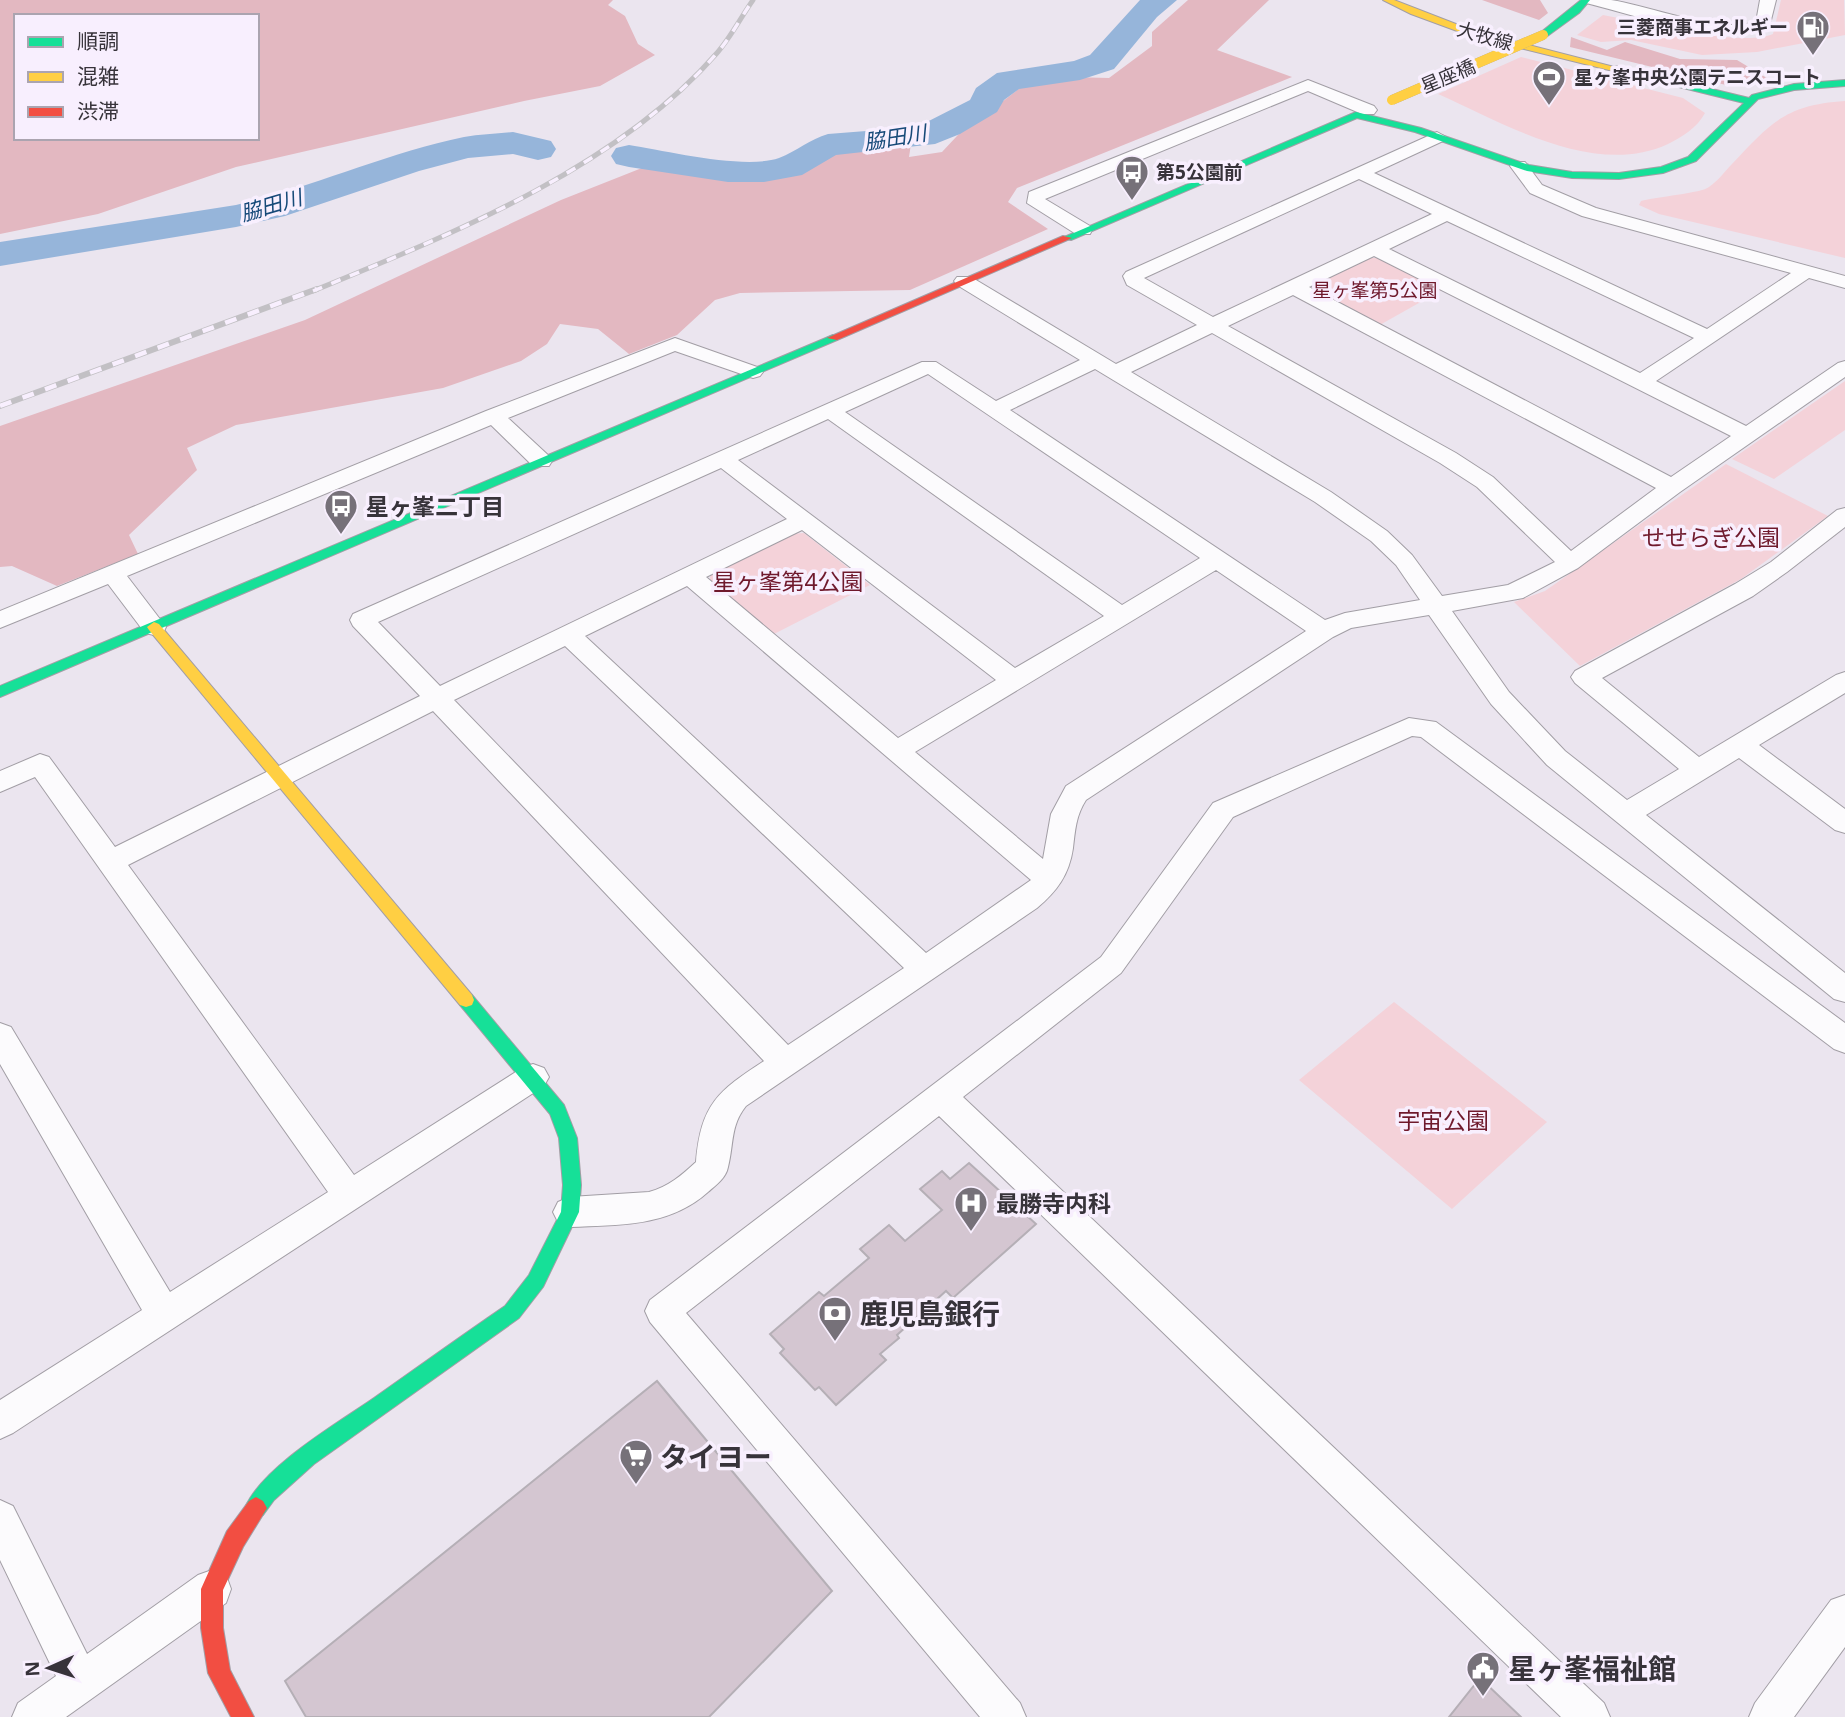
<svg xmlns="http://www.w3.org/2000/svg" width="1845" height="1717" viewBox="0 0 1845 1717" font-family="'Noto Sans','Noto Sans JP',sans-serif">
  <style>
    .green { fill: #f4d2d9 }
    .forest { fill: #e3b8c1; fill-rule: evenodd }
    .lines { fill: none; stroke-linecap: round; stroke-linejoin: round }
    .river { fill: #96b5da; fill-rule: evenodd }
    .building { fill: #d4c6d1; stroke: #b5afb6; stroke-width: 2 }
    .street-casing { stroke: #a29ea5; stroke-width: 2 }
    .fast-casing { stroke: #a29ea5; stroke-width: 2 }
    .slow-casing { stroke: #a29ea5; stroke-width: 2 }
    .jam-casing { stroke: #a29ea5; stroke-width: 2 }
    .street { fill: #fcfbfd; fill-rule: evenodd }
    .fast { fill: #16e098; fill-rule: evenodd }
    .slow { fill: #ffcf43; fill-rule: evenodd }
    .jam { fill: #f24e42; fill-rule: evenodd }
    .rail-far1-casing { stroke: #c2c0c4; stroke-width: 5 }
    .rail-casing { stroke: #c2c0c4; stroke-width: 6 }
    .rail-far1 { stroke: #f8effe; stroke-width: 3.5; stroke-dasharray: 10; stroke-linecap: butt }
    .rail { stroke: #f8effe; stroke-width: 4.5; stroke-dasharray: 12; stroke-linecap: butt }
    .slow-bridge-casing { stroke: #a29ea5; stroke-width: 10; stroke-linecap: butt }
    .slow-bridge { stroke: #ffcf43; stroke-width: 10 }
    .labels { text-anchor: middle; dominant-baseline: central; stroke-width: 7; stroke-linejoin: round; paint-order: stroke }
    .far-poi-label { font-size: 19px; font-weight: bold; fill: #37333a; stroke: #f8effe; text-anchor: start }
    .far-street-label { font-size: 19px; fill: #37333a; stroke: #f8effe }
    .far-park-label { font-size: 19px; fill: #6f192c; stroke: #f8effe }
    .far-water-label { font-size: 21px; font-style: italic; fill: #174a79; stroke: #f8effe }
    .poi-label { font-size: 23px; font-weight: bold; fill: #37333a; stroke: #f8effe; text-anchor: start }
    .park-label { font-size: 23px; fill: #6f192c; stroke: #f8effe }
    .near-poi-label { font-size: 28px; font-weight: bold; fill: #37333a; stroke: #f8effe; text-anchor: start }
  </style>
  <rect width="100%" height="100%" fill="#ebe5ef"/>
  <path class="green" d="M1781 0H1844L1845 35 1757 52 1702 55 1631 40 1601 42 1577 35 1603 15C1641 22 1742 48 1773 34Z
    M1521 57 1683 98 1705 113C1697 128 1682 137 1668 144 1595 178 1505 124 1438 94Z
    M1845 101V258L1659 214 1639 205 1641 201C1655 197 1702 193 1709 187 1718 181 1725 171 1732 164 1771 123 1785 105 1845 101Z
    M1370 258H1380L1442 290 1378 326 1314 290 1311 285Z
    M1845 381V430L1774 479 1732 459Z
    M1726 464 1828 516 1741 579 1580 666 1514 602 1545 591Z
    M804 533 870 585 774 634 710 581V574L790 534Z
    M1394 1002 1547 1122 1452 1209 1299 1080Z"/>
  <path class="forest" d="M0 0H613L608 5 625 16 638 44 655 55 600 86 524 101 236 167 98 214 0 234ZM16 16H257V138H16Z
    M1188 0H1269L1217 50 1292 77 1017 188 1008 202 1048 229 910 290 740 293 715 300 677 335 629 354 598 329 560 324 547 344 521 361 443 388 236 425 187 448 197 470 129 535 138 554 57 586 12 566 0 567V426L305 320 561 200 652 164 754 181 784 177 823 154 911 144 909 157 942 152 971 121 989 112 1025 84 1069 77 1109 78 1152 46V32Z
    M1482 0H1540L1548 13 1539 20Z
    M1571 37 1607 50 1625 42 1680 59 1737 60 1775 83 1726 85 1570 47Z"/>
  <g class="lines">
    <path class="river" d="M1140 0H1177L1157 17 1114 69 1080 80 1019 89 1004 100 997 112 960 134 935 144 836 155 802 175 764 182H728L629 167 616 164 611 156 616 148 629 145C667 151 745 170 779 158 797 151 810 139 828 134L917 127 970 100 976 88 997 73 1074 61 1090 55Z
      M513 132 551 141 556 149 551 157 538 160 513 154 468 158 419 171 285 216 236 227 0 266V242L236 205C314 187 386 153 464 137 480 134 497 134 513 132Z"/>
  </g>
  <path class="building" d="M969 1163 1036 1224 953 1298 946 1291 897 1335 899 1338 880 1354 886 1360 836 1405 819 1387 815 1390 780 1353 784 1349 770 1334 819 1292 824 1296 869 1258 860 1249 889 1225 905 1241 942 1210 920 1189 942 1171 950 1179Z
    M657 1381 832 1591 709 1717H306L285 1681Z
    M1480 1678 1521 1717H1449Z"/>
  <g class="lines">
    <defs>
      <path id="street" d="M1584 0C1593 0 1603 0 1611 0 1651 6 1717 34 1756 22L1760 0H1776L1769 28C1716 45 1639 16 1586 3Z
        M1308 80 1374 106 1377 110 1374 114H1362L1308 91 1045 199 1090 226 1092 230 1090 234H1076L1027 203 1029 192Z
        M1437 132 1446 137 1443 141 1374 173 1707 329 1791 273 1582 216 1530 193 1510 166 1513 162H1525L1542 185 1596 208 1845 276V288L1809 278 1656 381 1746 426 1838 363 1845 361V377L1680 492 1578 568 1523 598 1452 611 1509 692 1565 751 1627 800 1679 769 1575 683 1571 677 1575 671 1735 584 1771 562 1837 510 1845 508V527L1787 572 1753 596 1602 678 1699 757 1836 675 1845 672V693L1759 745 1845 809V833L1835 830 1739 758 1646 815 1845 973V1002L1834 999 1547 765 1491 704 1429 615 1351 628 1333 637 1086 800C1076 815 1075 831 1073 848 1069 875 1057 891 1037 908L746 1106C730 1126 734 1144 728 1167 726 1178 716 1185 708 1192 669 1227 619 1225 570 1227L558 1222 553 1212 558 1202 570 1197 649 1192C668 1187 682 1175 696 1162 701 1104 718 1091 764 1061L433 711 128 865 354 1175 522 1068 533 1064 544 1068 549 1077 544 1086 13 1433 0 1439V1400L142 1310 0 1064V1023L11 1027 170 1292 328 1192 35 777 0 792V771L40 754 49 757 115 847 420 696 353 626 350 620 353 614 922 362H936L996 401 1080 360 957 285 954 281 957 277H971L1116 364 1197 325 1127 285 1123 276 1126 272ZM1359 179 1432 214 1213 317 1144 278ZM1447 221 1694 338 1640 373 1389 249ZM1374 256 1731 436 1671 477 1309 287ZM1293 295 1656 488 1571 551 1493 477 1456 453 1228 326ZM1212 333 1440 463 1477 487 1555 562 1508 585 1442 596 1412 555 1387 531 1331 492 1131 372ZM1095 369 1315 502 1371 541 1396 565 1420 600 1345 613 1325 620 1010 410ZM928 374 1200 558 1122 605 845 412ZM828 419 1104 616 1015 668 738 460ZM721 468 787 519 440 686 378 622ZM802 530 996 680 898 738 706 577ZM1216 570 1306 631 1066 786 1051 814 1043 859 915 752ZM687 586 1031 880 926 953 585 636ZM565 646 904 968 788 1045 454 700Z
        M675 338 760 368 763 372 760 376 753 378 675 351 508 418 549 456 552 461 549 466H533L491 425 127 576 166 627 163 633 154 635 145 633 108 584 0 628V611L486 411Z
        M1409 718 1436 722 1845 1023V1053L1834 1049 1421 737 1412 736 1233 817 1121 973 963 1097 1604 1703 1610 1717H1561L939 1116 686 1313 1020 1703 1026 1717H980L650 1322 645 1311 650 1300 1101 957 1213 803Z
        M0 1500 13 1506 87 1654 198 1575 212 1570 226 1575 231 1589 226 1603 66 1717H12L18 1703 56 1676 0 1560Z
        M1845 1595V1647L1794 1717H1749L1755 1703 1831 1600Z"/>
      <path id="fast" d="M1581 0H1590L1579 13 1546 37H1540V33Z
        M1617 66 1749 98 1752 95 1794 84 1845 80V86L1794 90 1758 99 1696 161 1663 173 1619 179 1572 178 1527 171 1415 132 1357 118 1071 240 1062 238 1356 112 1421 128 1529 165 1572 172 1619 173 1661 167 1688 157 1744 103 1614 71V67Z
        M833 335 837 336V340L0 697V686Z
        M466 993 472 995 564 1105 577 1138 581 1185 579 1212 543 1287 519 1318 314 1464 274 1500 263 1515 256 1519 249 1515 245 1508C262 1467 338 1423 374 1398 418 1367 461 1336 505 1306L529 1275 561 1212 563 1185 559 1138 550 1114 460 1005 458 1000 460 995Z"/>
      <path id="slow" d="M1383 0H1394L1474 31 1622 69 1617 72 1468 35 1411 14Z
        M154 622 159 624 472 995 474 1000 472 1005 466 1007 460 1005 149 630 147 627Z"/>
      <path id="jam" d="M1063 236 1072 238 837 340 827 338Z
        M256 1497 263 1501 267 1508 243 1547 223 1590V1628L230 1670 254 1717H231L208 1673 201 1628V1589L227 1531 249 1501Z"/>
    </defs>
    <use href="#street" class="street-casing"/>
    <use href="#fast" class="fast-casing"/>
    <use href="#slow" class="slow-casing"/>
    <use href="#jam" class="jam-casing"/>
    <use href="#street" class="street"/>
    <use href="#fast" class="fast"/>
    <use href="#slow" class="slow"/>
    <use href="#jam" class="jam"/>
    <defs>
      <path id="rail-far1" d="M313 291C452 234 616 169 717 53 731 37 741 17 753 0"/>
      <path id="rail" d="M0 406 317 289"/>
    </defs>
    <use href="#rail-far1" class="rail-far1-casing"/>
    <use href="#rail" class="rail-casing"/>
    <use href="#rail-far1" class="rail-far1"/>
    <use href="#rail" class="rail"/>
    <defs>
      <path id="slow-bridge" d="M1392 100 1543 35"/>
    </defs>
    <use href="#slow-bridge" class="slow-bridge-casing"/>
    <use href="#slow-bridge" class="slow-bridge"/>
  </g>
  <defs>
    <symbol id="fuel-pin" viewBox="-11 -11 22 30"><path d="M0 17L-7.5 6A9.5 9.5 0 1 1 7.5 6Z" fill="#767179" stroke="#f8effe"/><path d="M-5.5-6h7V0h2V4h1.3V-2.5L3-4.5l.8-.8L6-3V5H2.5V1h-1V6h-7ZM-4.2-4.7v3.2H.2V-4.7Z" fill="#fff"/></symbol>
    <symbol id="stadium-pin" viewBox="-11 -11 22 30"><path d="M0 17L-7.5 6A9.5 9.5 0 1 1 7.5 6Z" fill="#767179" stroke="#f8effe"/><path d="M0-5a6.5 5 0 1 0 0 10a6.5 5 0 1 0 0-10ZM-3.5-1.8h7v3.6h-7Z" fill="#fff"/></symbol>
    <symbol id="bus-pin" viewBox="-11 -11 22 30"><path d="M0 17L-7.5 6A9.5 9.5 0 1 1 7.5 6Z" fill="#767179" stroke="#f8effe"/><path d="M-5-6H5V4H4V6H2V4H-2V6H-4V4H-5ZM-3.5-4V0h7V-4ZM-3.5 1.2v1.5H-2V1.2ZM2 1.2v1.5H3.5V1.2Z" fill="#fff"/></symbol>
    <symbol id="hospital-pin" viewBox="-11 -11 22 30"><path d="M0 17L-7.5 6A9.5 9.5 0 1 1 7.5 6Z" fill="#767179" stroke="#f8effe"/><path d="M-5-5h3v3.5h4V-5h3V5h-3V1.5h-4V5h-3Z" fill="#fff"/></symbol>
    <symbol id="bank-pin" viewBox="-11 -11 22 30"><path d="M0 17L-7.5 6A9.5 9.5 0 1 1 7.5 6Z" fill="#767179" stroke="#f8effe"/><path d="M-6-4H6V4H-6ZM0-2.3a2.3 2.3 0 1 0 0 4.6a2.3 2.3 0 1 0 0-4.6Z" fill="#fff"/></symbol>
    <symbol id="supermarket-pin" viewBox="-11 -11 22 30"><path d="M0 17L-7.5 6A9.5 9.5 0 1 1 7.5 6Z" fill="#767179" stroke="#f8effe"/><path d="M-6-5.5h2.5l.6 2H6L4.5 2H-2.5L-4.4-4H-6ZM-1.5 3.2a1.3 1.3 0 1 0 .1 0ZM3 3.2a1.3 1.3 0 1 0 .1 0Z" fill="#fff"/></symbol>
    <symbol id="civic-pin" viewBox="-11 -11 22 30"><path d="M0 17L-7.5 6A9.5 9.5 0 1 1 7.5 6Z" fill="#767179" stroke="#f8effe"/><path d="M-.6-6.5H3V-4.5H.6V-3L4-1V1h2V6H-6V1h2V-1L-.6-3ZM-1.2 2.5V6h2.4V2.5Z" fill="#fff"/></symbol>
  </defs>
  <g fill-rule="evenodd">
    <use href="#fuel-pin" x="1794" y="8" width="38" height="52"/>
    <use href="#stadium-pin" x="1530" y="58" width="38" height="52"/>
    <use href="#bus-pin" x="1113" y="153" width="38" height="52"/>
    <use href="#bus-pin" x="322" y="487" width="38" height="52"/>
    <use href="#hospital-pin" x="952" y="1184" width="38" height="52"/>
    <use href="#bank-pin" x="816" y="1294" width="38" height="52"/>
    <use href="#supermarket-pin" x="617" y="1437" width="38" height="52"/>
    <use href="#civic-pin" x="1464" y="1649" width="38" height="52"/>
  </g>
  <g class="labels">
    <g class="far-poi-label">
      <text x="1788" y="27" text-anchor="end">三菱商事エネルギー</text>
      <text x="1574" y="77">星ヶ峯中央公園テニスコート</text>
      <text x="1156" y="172">第5公園前</text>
    </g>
    <g class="far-street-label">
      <text transform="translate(1485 36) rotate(16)">大牧線</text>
      <text transform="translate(1448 76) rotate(-23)">星座橋</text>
    </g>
    <g class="far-park-label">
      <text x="1375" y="290">星ヶ峯第5公園</text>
    </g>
    <g class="far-water-label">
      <text transform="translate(895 137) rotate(-9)">脇田川</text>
      <text transform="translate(271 205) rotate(-16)">脇田川</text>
    </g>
    <g class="poi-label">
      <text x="366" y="506">星ヶ峯二丁目</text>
      <text x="996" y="1203">最勝寺内科</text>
    </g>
    <g class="park-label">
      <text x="1711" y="537">せせらぎ公園</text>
      <text x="788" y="581">星ヶ峯第4公園</text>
      <text x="1443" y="1120">宇宙公園</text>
    </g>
    <g class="near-poi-label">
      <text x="860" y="1313">鹿児島銀行</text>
      <text x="660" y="1456">タイヨー</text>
      <text x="1508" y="1668">星ヶ峯福祉館</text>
    </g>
  </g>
  <rect x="14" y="14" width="245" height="126" fill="#f8effe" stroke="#aba4b0" stroke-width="2"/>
  <rect x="28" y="37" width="35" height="10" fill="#16e098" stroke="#aba4b0" stroke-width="2"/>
  <text x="77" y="49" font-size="21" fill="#37333a">順調</text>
  <rect x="28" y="72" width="35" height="10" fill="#ffcf43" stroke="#aba4b0" stroke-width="2"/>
  <text x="77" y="84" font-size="21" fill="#37333a">混雑</text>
  <rect x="28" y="107" width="35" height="10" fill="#f24e42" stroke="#aba4b0" stroke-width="2"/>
  <text x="77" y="119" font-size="21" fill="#37333a">渋滞</text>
  <g transform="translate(49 1668) rotate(267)" stroke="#f8effe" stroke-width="5" paint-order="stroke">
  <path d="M0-5L12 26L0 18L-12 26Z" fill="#37333a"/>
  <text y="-10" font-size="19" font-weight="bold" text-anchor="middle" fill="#37333a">N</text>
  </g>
</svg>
